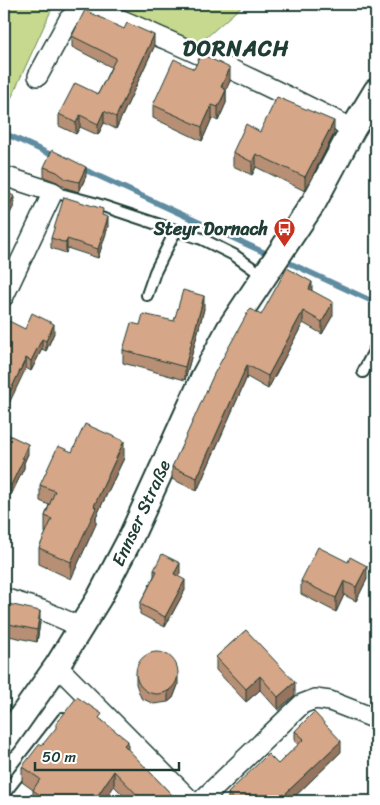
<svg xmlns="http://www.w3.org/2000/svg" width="380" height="805" viewBox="0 0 380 805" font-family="Sriracha,sans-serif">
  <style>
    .green { fill: #c6d98e; stroke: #728b61 }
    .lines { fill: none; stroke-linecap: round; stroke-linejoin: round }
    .stream { stroke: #5f8ca1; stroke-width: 5.5 }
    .service-casing { stroke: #1f3d34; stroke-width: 14 }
    .minor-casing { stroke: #1f3d34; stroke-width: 22 }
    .tertiary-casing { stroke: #1f3d34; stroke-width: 28 }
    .service { stroke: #fff; stroke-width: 10 }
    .minor { stroke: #fff; stroke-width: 19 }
    .tertiary { stroke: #fff; stroke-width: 24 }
    .wall { fill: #b78f74; stroke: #1f3d34 }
    .shaded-wall { fill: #95745e; stroke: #1f3d34 }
    .building { fill: #d5a687; stroke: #1f3d34 }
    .labels { text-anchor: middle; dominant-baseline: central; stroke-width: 5; stroke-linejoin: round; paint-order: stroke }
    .poi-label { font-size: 18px; font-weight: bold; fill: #1f3d34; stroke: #fff; text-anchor: end }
    .street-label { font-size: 18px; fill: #1f3d34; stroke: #fff }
    .district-label { font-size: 22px; font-weight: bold; letter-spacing: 1px; fill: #1f3d34; stroke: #fff }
  </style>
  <rect width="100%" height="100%" fill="#fff"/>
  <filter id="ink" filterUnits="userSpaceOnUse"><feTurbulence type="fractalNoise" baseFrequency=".02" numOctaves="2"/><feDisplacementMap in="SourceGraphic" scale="10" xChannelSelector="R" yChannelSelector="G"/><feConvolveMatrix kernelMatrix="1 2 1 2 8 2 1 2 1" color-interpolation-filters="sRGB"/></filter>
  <g filter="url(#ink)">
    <path class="green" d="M4 4H54L4 114Z
      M107 4H244L200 43Z"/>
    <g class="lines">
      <path class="stream" d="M4 133 56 157
        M81 168 272 256
        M281 259 376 303"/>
      <defs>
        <path id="service" d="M53 192 94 203 202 239 234 255 265 277
          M147 295 155 272 176 230
          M363 372 376 347
          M4 794 63 718"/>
        <path id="minor" d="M38 76 69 19C75 14 81 9 89 10 111 13 146 31 167 40 230 68 292 98 353 129
          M4 176 53 192 4 296
          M4 598 42 610 81 627
          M57 666 191 801
          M201 801 302 704 315 699 330 701 376 719"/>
        <path id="tertiary" d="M4 741 57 666 99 598 130 539 204 376 229 329 314 202 353 129 376 91"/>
      </defs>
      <use href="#service" class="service-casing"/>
      <use href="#minor" class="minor-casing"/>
      <use href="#tertiary" class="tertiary-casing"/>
      <use href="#service" class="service"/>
      <use href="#minor" class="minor"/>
      <use href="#tertiary" class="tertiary"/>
    </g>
    <path class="wall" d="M72 36 154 47 116 129 104 123 98 135 80 127 76 134 59 126V114L98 94 111 67 72 47Z
      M194 69 230 81 226 89V103L218 121 212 118 202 141 153 118V105Z
      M260 132 334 134 305 191 256 167 252 175 233 166V152Z
      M44 167 86 176 79 192 66 188 57 182 44 177Z
      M103 216 108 227 98 258 67 248 66 253 51 248V238Z
      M312 291 333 315 322 334 303 323 268 389 247 377 197 491 172 479V467L261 315Z
      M204 309 185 380 123 363V350L140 325 174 321Z
      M25 329 54 333 46 351 42 349 31 371 26 368Z
      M4 441 28 454 24 463V468L11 495 4 491Z
      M72 452 124 458 96 517V524L71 579 39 564V548L46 533H45V516L49 505 40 501V485Z
      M154 570 180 573 178 576 185 590 165 627 140 614V604L154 576Z
      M367 579 356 601 344 595 336 612 301 594V581Z
      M4 603 40 623 37 642 4 635Z
      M246 630 295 695 278 710 260 690 246 702 216 670V657Z
      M136 674 178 685 173 698 168 702 154 704 141 698 136 684Z
      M102 720 128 750 174 797 182 801H129L114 786 104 801H33V790L22 782V767L43 744Z
      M295 731 341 752 292 799 293 801H228V793L278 764 298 745 295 742Z"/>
    <path class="shaded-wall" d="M154 35V47L116 129V117Z
      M230 68V81L221 101V87Z
      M226 90V103L218 121V107Z
      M212 105V118L202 141V127Z
      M104 111V123L98 135V124Z
      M80 115V127L76 134V123Z
      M334 121V134L305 191V177Z
      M256 154V167L252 175V162Z
      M86 167V176L79 192V182Z
      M14 196V206L4 225V215Z
      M108 217V227L98 258V249Z
      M67 239V248L66 253V243Z
      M312 282V295L309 289Z
      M204 296V309L185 380V367Z
      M333 302V315L322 334V322Z
      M303 311V323L268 389V376Z
      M54 324V333L46 351V341Z
      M42 339V349L31 371V361Z
      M26 358V368L4 414V404Z
      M247 365V377L197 491V478Z
      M124 441V458L96 517V524L71 579V562L94 506Z
      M28 444V454L24 463V468L11 495V485Z
      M180 563V573L174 584V574Z
      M367 566V579L356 601V587Z
      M185 580V590L165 627V617Z
      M344 581V595L336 612V598Z
      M40 611V623L37 642V630Z
      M178 675V685L173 698 168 702V692Z
      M260 676V690L246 702V689Z
      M295 682V695L278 710V697Z
      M128 741V756L124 745Z
      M341 741V752L290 801 286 793Z
      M114 771V786L104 801H94Z"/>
    <path class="building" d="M85 10 124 29 127 23 154 35 116 117 104 111 98 124 80 115 76 123 59 114 75 83 98 94 116 58 72 36Z
      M201 54 230 68 221 87 226 90 218 107 212 105 202 127 153 105 174 59 194 69Z
      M277 97 334 121 305 177 256 154 252 162 233 152 246 124 260 132Z
      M52 150 86 167 79 182 66 179 57 172 44 167Z
      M4 191 14 196 4 215Z
      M64 197 103 209 102 215 108 217 98 249 67 239 66 243 51 238Z
      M287 268 312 282 309 289 333 302 322 322 303 311 268 376 247 365 197 478 172 467 214 374 248 312 251 309 261 315Z
      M183 290 204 296 185 367 123 350 131 323 140 325 143 314 174 321Z
      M32 313 54 324 46 341 42 339 31 361 26 358 4 404V332L9 321 25 329Z
      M85 424 124 441 94 506 96 508 71 562 39 548 52 519 45 516 55 491 40 485 58 446 72 452Z
      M7 434 28 444 22 458H24L11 485 4 482V441Z
      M318 547 348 562 350 557 367 566 356 587 344 581 336 598 301 581Z
      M162 554 180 563 174 574 185 580 165 617 140 604 157 571 154 570Z
      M4 603 40 611 37 630 4 623Z
      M246 630 295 682 278 697 260 676 246 689 216 657Z
      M136 673a21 21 0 1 1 42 0a21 21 0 1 1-42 0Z
      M77 697 102 714 99 718 128 741 124 745 174 797 177 795 182 801H143L114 771 94 801H48L33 790 40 779 22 767 39 745 43 744 56 728V724Z
      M314 712 341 741 286 793 293 801H235L228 793 268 754 278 764 304 739 295 731Z
      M371 796 376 798V801H369Z"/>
  </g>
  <defs>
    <symbol id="bus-pin" viewBox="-11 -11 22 30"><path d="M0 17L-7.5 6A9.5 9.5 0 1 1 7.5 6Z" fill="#c8321e" stroke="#fff"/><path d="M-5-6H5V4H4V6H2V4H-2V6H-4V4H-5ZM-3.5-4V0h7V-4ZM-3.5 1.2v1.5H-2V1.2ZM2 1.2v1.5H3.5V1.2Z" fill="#fff"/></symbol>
  </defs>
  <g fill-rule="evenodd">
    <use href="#bus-pin" x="272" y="216" width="25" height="34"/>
  </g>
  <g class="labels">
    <g class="poi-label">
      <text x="268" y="229">Steyr Dornach</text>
    </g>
    <g class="street-label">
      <text transform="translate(141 513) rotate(-65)">Ennser Straße</text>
    </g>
    <g class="district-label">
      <text x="236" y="48">DORNACH</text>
    </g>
  </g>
  <rect width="380" height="805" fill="none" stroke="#fff" stroke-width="20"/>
  <rect x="10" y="10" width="360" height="785" fill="none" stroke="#1f3d34" stroke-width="2" filter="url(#ink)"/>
  <path d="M35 762v8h144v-8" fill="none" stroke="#1f3d34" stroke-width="2.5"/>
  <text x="42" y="762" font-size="15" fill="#1f3d34" stroke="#ffffff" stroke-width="4" paint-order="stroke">50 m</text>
</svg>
